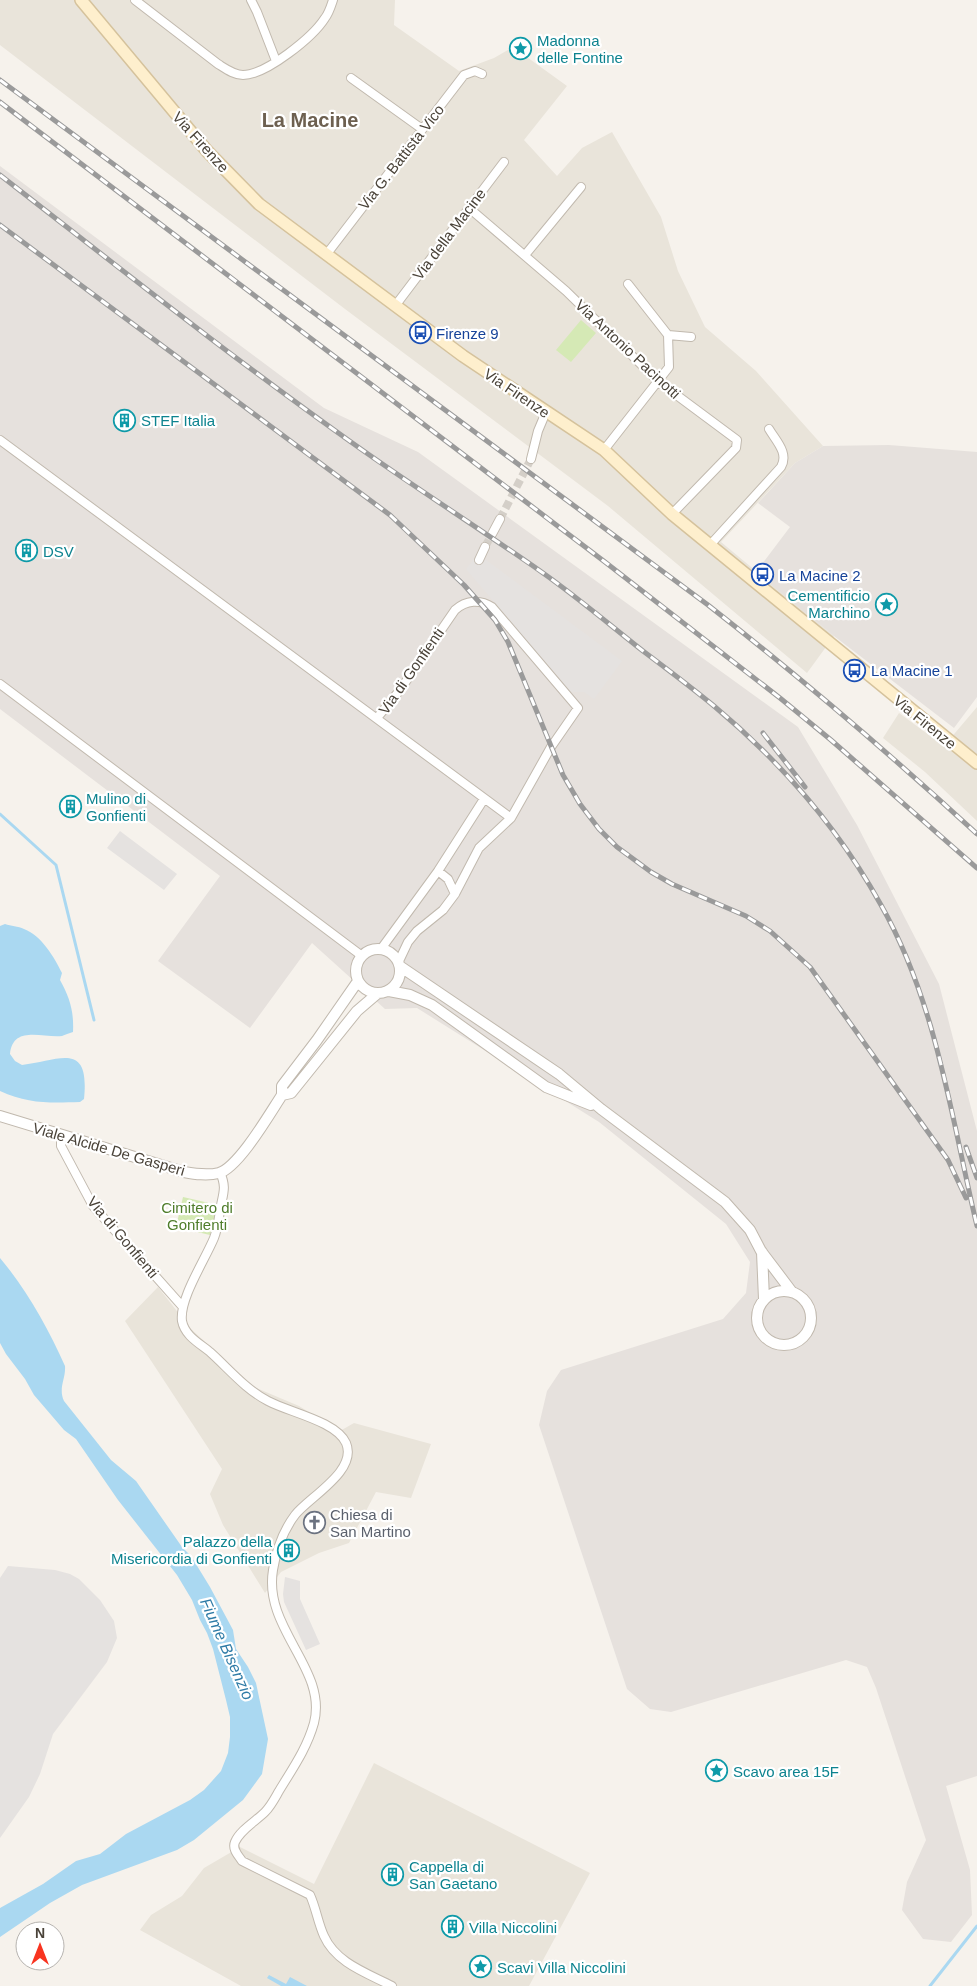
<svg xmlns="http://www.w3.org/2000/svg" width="977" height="1986" viewBox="0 0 977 1986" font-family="Arial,sans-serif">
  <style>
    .residential { fill: #e9e4da }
    .industrial { fill: #e6e1dd }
    .green { fill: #d5e9b5 }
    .parking { fill: #e5e2e0 }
    .water { fill: #aad8f1 }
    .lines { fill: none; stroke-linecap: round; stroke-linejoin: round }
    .stream { stroke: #aad8f1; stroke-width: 3 }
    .minor-tunnel { stroke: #d4cfc8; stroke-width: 8; stroke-dasharray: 8 4; stroke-linecap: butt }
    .minor-casing { stroke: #c1b9ae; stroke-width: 10 }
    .tertiary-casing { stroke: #c1b9ae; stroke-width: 12 }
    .secondary-casing { stroke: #d5c29c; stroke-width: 14 }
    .minor { stroke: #fff; stroke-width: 8 }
    .tertiary { stroke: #fff; stroke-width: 10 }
    .secondary { stroke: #feefcd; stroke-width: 11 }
    .rail-casing { stroke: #9a9a9a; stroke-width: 5 }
    .rail { stroke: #fff; stroke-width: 3; stroke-dasharray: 9; stroke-linecap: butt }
    .labels { text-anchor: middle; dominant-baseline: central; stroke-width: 4.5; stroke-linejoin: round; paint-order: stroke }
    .culture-label { font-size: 15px; fill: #0d838f; stroke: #fff; text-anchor: start }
    .street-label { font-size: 15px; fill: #4a4339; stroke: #fff }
    .transit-label { font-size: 15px; fill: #164399; stroke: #fff; text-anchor: start }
    .park-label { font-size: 15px; fill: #4f7d2b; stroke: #fff }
    .worship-label { font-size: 15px; fill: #5b616d; stroke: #fff; text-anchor: start }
    .water-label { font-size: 16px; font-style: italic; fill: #2e7ba6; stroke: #fff }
    .district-label { font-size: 20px; font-weight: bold; fill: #6d6050; stroke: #fff }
  </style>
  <rect width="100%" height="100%" fill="#f6f2ec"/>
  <path class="residential" d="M0 0H395L394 25 459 71 494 58 513 47 567 86 524 140 557 176 582 148 612 132 661 217 678 271 705 327 756 371 823 446 795 463 721 542 834 636 807 673 608 506 345 309 0 45Z
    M977 707V821L925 772 883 738 899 713 944 746Z
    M158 1287 191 1329 254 1387 299 1406 340 1431 354 1423 431 1444 411 1498 376 1492 349 1543 319 1553 281 1572 265 1593 223 1525 210 1494 222 1469 125 1321Z
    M374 1763 590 1873 529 1986H241L140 1930 151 1915 182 1896 204 1868 240 1847 314 1884Z"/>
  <path class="industrial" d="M0 166 324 408 418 452 798 727 857 825 939 984 977 1131V1776L946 1786 970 1870 972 1915 951 1942 923 1939 902 1910 907 1882 926 1840 876 1688 867 1667 846 1660 671 1712 650 1709 627 1689 539 1425 547 1391 561 1370 723 1319 746 1293 750 1262 726 1224 599 1122 417 1008 385 1009 312 943 250 1028 158 961 220 876 0 709Z
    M889 445 977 452V697L954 728 834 636 756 572 790 527 758 503 795 463 823 446Z"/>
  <path class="green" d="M581 320 596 333 571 362 556 350Z
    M183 1197 218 1205 210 1235 176 1227Z"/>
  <path class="parking" d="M478 554 622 661 594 699 584 692H571L466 569Z
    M120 831 177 874 164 890 107 848Z
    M8 1566 55 1570 70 1574 79 1579 100 1600 114 1621 117 1638 107 1662 53 1734 40 1774 29 1797 0 1838V1578Z
    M285 1577 300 1581V1599L320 1644 306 1650 284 1602 283 1594Z"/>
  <path class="water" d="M5 924C11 926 18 926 24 929 42 936 54 957 62 973L60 980C70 998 74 1012 73 1032 69 1033 65 1035 62 1036 42 1038 13 1025 10 1054L15 1061 22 1065C59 1061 90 1040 84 1099L80 1102C50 1103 28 1104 0 1091V926Z
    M0 1258C27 1290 48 1328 65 1366 66 1379 58 1388 64 1401L111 1460 136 1481 182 1547 191 1556 210 1587 233 1630 236 1649 248 1667 256 1683 268 1739 262 1774 243 1800 194 1840 177 1850 82 1885 50 1903 0 1937V1908L43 1884 76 1861 100 1854 126 1834 190 1800 204 1790 221 1771 228 1753 230 1737V1717L226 1700 213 1649 207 1633 200 1620 192 1600 177 1575 118 1500 76 1439 64 1430 34 1395 25 1379 6 1354 0 1343Z
    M269 1975 286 1984 290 1977 307 1986H281L267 1978Z"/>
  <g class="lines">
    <path class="stream" d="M0 814 56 865 94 1020
      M930 1986 977 1926"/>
    <path class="minor-tunnel" d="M500 519 531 459
      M485 547 492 534"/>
    <defs>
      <path id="minor" d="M135 0 218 64C226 69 234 75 243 75 266 75 313 37 325 18 329 13 331 6 333 0
        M251 0 257 12 276 61
        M351 78 422 129
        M469 208 566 291 659 382 737 440 736 448 672 514
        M326 255 464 75 475 71 482 74
        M525 255 581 187
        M628 284 668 335
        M395 306 504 162
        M0 440 511 818 479 848 455 894 443 910 417 931 408 942 399 961
        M604 450 669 367 668 335 691 337
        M531 459 538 431 546 412
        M492 534 500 519
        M710 545 781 467C789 453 776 441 769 429
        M479 560 485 547
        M0 684 362 956
        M377 718 400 690 455 610C466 600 480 599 492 607L578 708 551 747 511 818
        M438 871 448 879 455 894
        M381 949 438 871 484 799
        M61 1136V1146L93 1206 182 1306
        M220 1172C226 1186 224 1191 221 1205 219 1216 218 1228 214 1238 205 1260 179 1299 182 1321 185 1336 199 1343 210 1352 229 1369 245 1389 268 1401 288 1412 336 1421 346 1443 358 1471 309 1497 295 1515 283 1531 276 1551 273 1570 263 1629 328 1669 314 1723 307 1748 293 1768 279 1791 275 1798 271 1806 265 1812 256 1821 240 1830 235 1842 232 1849 238 1855 242 1861L310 1895C316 1908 318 1923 324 1936 336 1963 367 1973 392 1986"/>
      <path id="tertiary" d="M356 971a22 22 0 1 1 44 0a22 22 0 1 1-44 0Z
        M401 967 559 1074 601 1109 725 1202 750 1230 761 1251 792 1292
        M389 991 410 995 432 1005 546 1087 591 1105
        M282 1095 291 1093 357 1011 378 993
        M0 1116 184 1172C195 1174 207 1176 219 1173 239 1167 270 1113 282 1095V1086L317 1040 358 981
        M762 1252 764 1299
        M757 1318a27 27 0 1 1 54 0a27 27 0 1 1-54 0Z"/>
      <path id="secondary" d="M81 0 207 151 259 204 463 356 604 450 672 514 977 763"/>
    </defs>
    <use href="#minor" class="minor-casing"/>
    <use href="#tertiary" class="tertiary-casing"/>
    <use href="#secondary" class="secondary-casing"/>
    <use href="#minor" class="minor"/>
    <use href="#tertiary" class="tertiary"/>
    <use href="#secondary" class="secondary"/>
    <defs>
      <path id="rail" d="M0 80 708 605C801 678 890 754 977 834
        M0 102 605 562 780 698 831 740 977 868
        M0 175C116 265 231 357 351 442 414 487 479 528 543 573 577 597 610 625 643 651 667 669 691 687 714 706 781 762 839 829 881 905 937 1004 951 1117 977 1226
        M0 225 390 515 464 585 495 620 508 642 563 775 580 804 599 829 617 847 651 872 672 884 746 916 770 931 810 967 948 1160 966 1198
        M763 733 805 787
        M966 1147 977 1178"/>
    </defs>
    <use href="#rail" class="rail-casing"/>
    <use href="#rail" class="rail"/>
  </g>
  <defs>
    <symbol id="sight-ring" viewBox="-11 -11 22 22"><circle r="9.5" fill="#fff" stroke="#0f9aa8" stroke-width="1.5"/><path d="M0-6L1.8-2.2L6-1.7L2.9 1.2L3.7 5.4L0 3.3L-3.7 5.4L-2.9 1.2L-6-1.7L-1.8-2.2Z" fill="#0f9aa8"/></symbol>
    <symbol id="bus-ring" viewBox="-11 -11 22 22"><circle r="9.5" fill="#fff" stroke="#1a4fb4" stroke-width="1.5"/><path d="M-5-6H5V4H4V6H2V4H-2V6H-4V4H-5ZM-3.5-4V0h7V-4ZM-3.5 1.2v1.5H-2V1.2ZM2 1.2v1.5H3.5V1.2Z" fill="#1a4fb4"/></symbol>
    <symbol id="building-ring" viewBox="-11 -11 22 22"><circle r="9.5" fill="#fff" stroke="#0f9aa8" stroke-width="1.5"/><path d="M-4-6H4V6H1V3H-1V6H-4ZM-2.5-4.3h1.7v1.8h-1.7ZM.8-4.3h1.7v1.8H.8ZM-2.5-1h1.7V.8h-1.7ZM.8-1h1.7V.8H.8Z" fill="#0f9aa8"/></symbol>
    <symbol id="church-ring" viewBox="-11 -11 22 22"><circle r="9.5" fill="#fff" stroke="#6b7280" stroke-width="1.5"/><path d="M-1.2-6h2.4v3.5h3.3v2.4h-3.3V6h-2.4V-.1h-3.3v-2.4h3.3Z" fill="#6b7280"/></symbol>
  </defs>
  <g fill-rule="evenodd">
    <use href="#sight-ring" x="508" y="36" width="25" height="25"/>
    <use href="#bus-ring" x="408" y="320" width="25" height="25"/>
    <use href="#building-ring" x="112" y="408" width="25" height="25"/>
    <use href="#building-ring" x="14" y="538" width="25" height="25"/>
    <use href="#bus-ring" x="750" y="562" width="25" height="25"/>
    <use href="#sight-ring" x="874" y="592" width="25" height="25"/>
    <use href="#bus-ring" x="842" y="658" width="25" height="25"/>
    <use href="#building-ring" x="58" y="794" width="25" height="25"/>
    <use href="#church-ring" x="302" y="1510" width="25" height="25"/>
    <use href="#building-ring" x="276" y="1538" width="25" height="25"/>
    <use href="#sight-ring" x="704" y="1758" width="25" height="25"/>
    <use href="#building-ring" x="380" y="1862" width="25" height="25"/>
    <use href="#building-ring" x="440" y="1914" width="25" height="25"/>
    <use href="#sight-ring" x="468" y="1954" width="25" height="25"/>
  </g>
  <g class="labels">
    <g class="culture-label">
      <text x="537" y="40">Madonna<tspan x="537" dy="17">delle Fontine</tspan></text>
      <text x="141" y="420">STEF Italia</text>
      <text x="43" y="551">DSV</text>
      <text x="870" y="595" text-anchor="end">Cementificio<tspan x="870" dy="17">Marchino</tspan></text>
      <text x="86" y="798">Mulino di<tspan x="86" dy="17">Gonfienti</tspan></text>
      <text x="272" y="1541" text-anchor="end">Palazzo della<tspan x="272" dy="17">Misericordia di Gonfienti</tspan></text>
      <text x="733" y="1771">Scavo area 15F</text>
      <text x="409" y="1866">Cappella di<tspan x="409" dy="17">San Gaetano</tspan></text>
      <text x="469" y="1927">Villa Niccolini</text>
      <text x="497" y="1967">Scavi Villa Niccolini</text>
    </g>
    <g class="street-label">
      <text transform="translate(201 142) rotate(48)">Via Firenze</text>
      <text transform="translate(401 157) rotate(-52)">Via G. Battista Vico</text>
      <text transform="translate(449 234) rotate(-53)">Via della Macine</text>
      <text transform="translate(628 349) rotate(43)">Via Antonio Pacinotti</text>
      <text transform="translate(517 393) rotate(34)">Via Firenze</text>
      <text transform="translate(411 671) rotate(-55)">Via di Gonfienti</text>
      <text transform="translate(925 722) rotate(39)">Via Firenze</text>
      <text transform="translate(109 1149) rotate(16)">Viale Alcide De Gasperi</text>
      <text transform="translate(123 1237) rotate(50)">Via di Gonfienti</text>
    </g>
    <g class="transit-label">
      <text x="436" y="333">Firenze 9</text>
      <text x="779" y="575">La Macine 2</text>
      <text x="871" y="670">La Macine 1</text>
    </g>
    <g class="park-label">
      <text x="197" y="1207">Cimitero di<tspan x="197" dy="17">Gonfienti</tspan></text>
    </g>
    <g class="worship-label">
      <text x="330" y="1514">Chiesa di<tspan x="330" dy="17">San Martino</tspan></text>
    </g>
    <g class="water-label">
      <text transform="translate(227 1649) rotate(66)">Fiume Bisenzio</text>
    </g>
    <g class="district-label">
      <text x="310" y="120">La Macine</text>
    </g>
  </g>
  <g transform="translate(40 1946)"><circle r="24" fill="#ffffff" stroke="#b7b4b0"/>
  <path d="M0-4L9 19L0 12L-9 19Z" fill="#f83420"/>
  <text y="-8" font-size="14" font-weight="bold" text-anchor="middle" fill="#4a4339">N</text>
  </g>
</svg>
